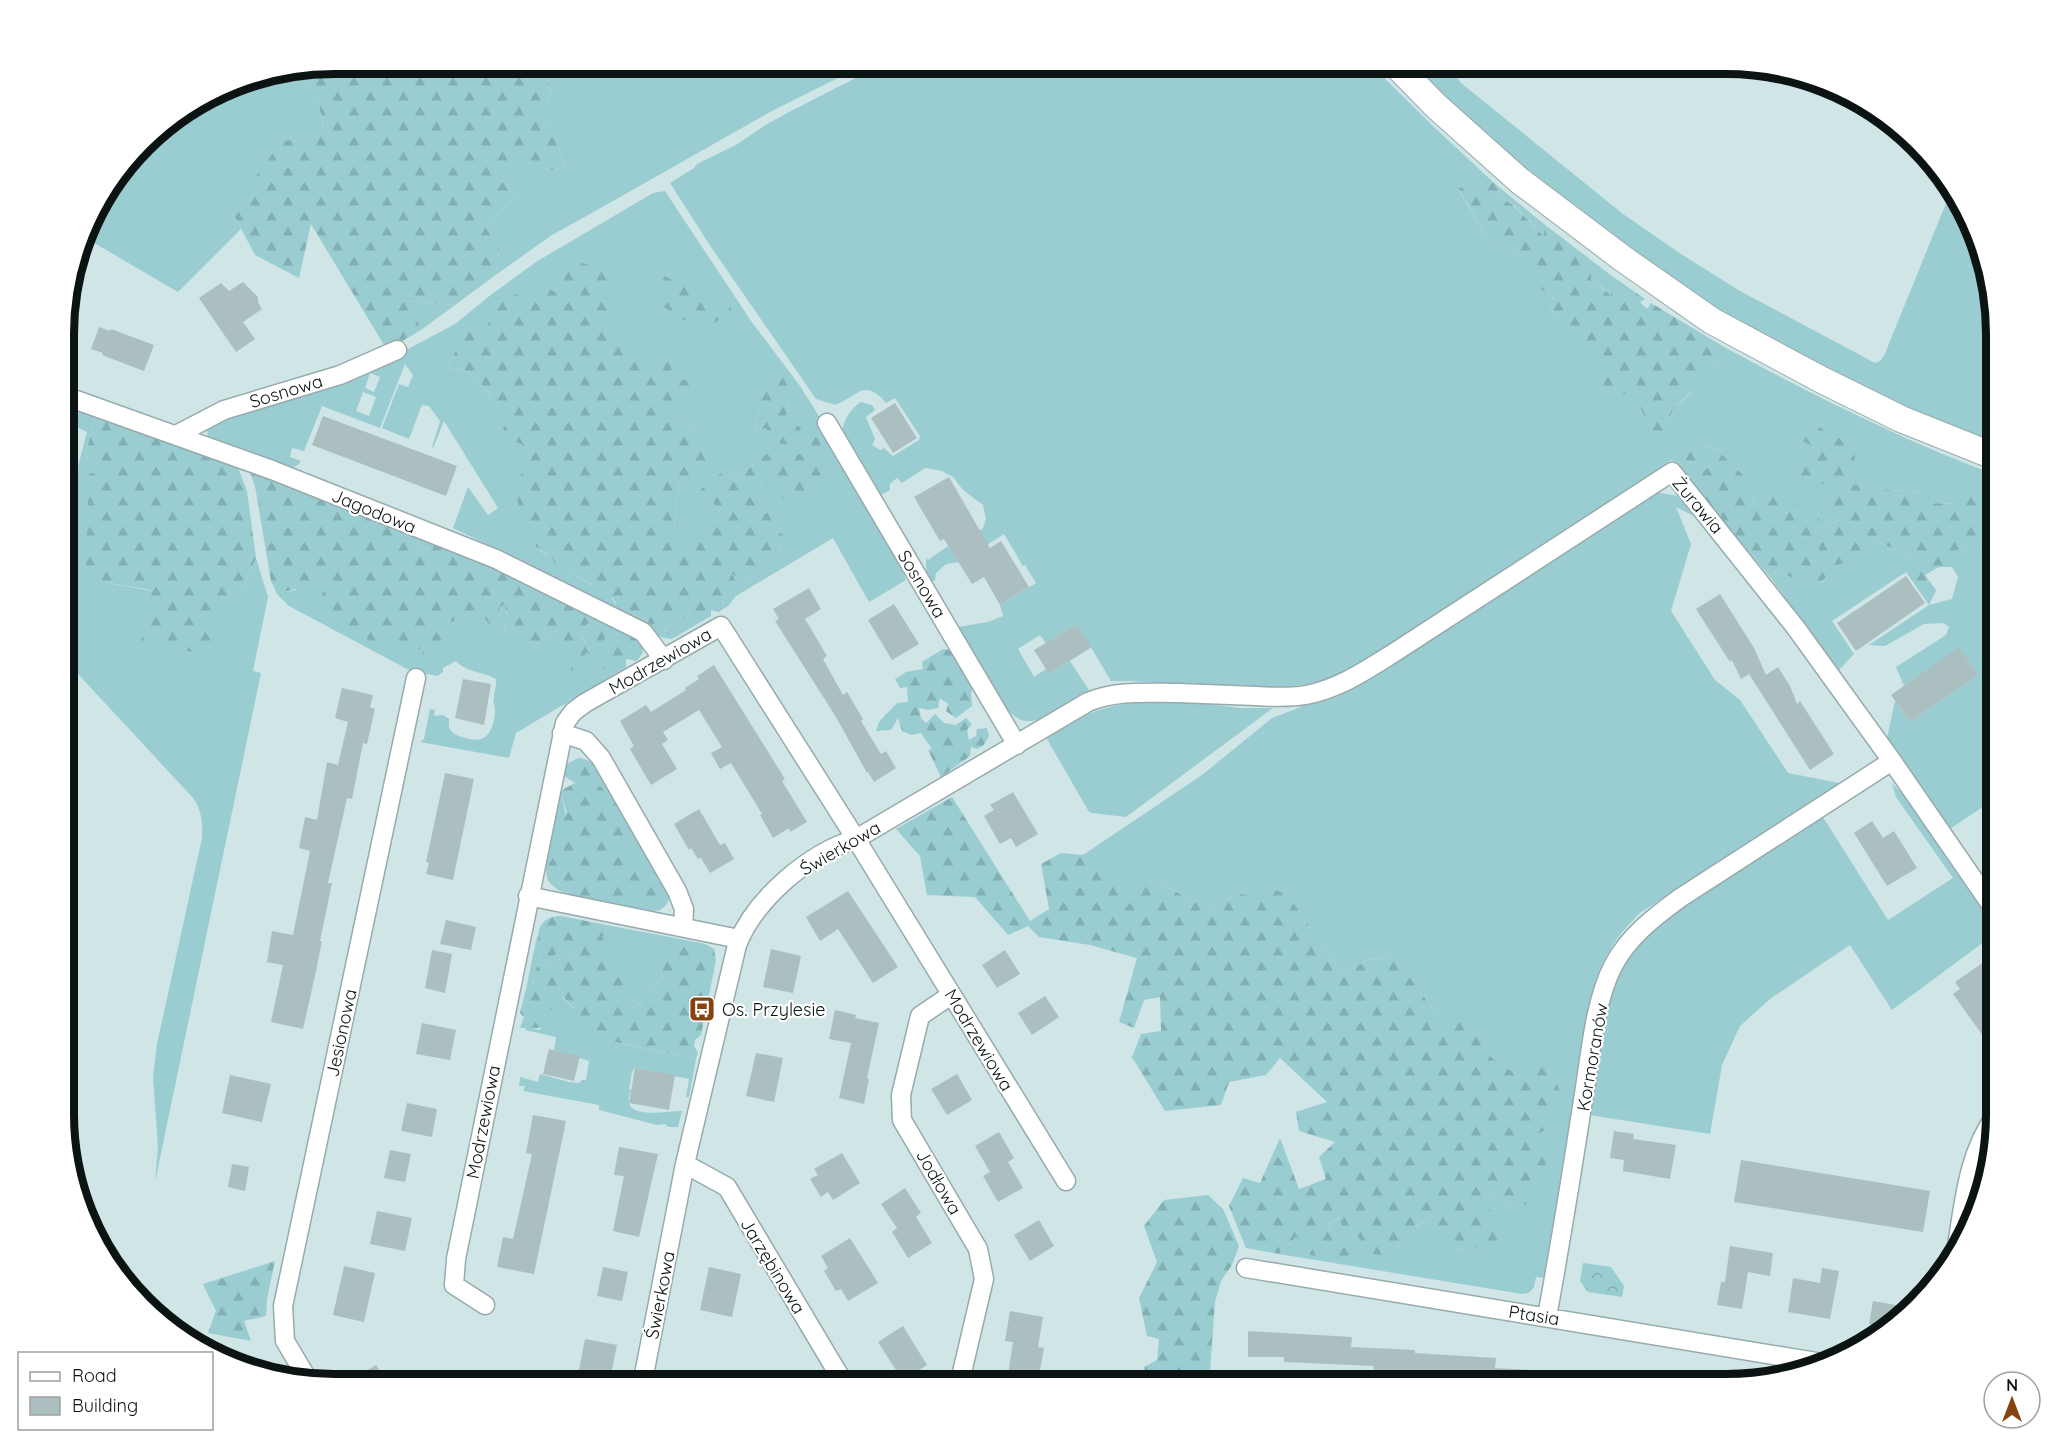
<svg xmlns="http://www.w3.org/2000/svg" width="2060" height="1448" viewBox="0 0 2060 1448" font-family="Quicksand,sans-serif">
  <style>
    .grass { fill: #99cdd1; fill-rule: evenodd }
    .forest { fill: url(#forest-firs) }
    .park { fill: url(#park-crowns) }
    .building { fill: #abbfc0 }
    .lines { fill: none; stroke-linecap: round; stroke-linejoin: round }
    .minor-casing { stroke: #97abac; stroke-width: 21 }
    .secondary-casing { stroke: #97abac; stroke-width: 28 }
    .minor { stroke: #fff; stroke-width: 18 }
    .secondary { stroke: #fff; stroke-width: 26 }
    .labels { text-anchor: middle; dominant-baseline: central; stroke-width: 4.5; stroke-linejoin: round; paint-order: stroke }
    .street-label { font-size: 18px; fill: #0b1313; stroke: #fff }
    .poi-label { font-size: 18px; fill: #0b1313; stroke: #fff; text-anchor: start }
    .rim { fill: none; stroke: #0b1313; stroke-width: 8 }
  </style>
  <defs>
    <pattern id="forest-firs" width="22" height="20" patternUnits="userSpaceOnUse" patternTransform="scale(1.5)"><rect width="22" height="20" fill="#99cdd1"/><path d="M5 1l3.5 6h-7zM16 11l3.5 6h-7z" fill="#82afb3"/></pattern>
    <pattern id="park-crowns" width="20" height="18" patternUnits="userSpaceOnUse" patternTransform="scale(1.5)"><rect width="20" height="18" fill="#99cdd1"/><path d="M2 6a3 3 0 1 1 6 0M12 15a3 3 0 1 1 6 0" fill="none" stroke="#82afb3"/></pattern>
  </defs>
  <rect width="100%" height="100%" fill="#d0e5e6"/>
  <path class="grass" d="M542 63H868L772 111 590 214 552 235 497 274 499 249 486 228 517 193 501 181 517 149 534 170 565 169 555 136 543 113 551 93Z
    M885 63H1369L1435 128 1493 182 1484 190 1458 189 1489 240 1516 251 1522 271 1539 275 1553 296 1550 308 1566 329 1607 365 1636 381 1639 405 1665 431 1673 409 1691 393 1685 375 1704 365 1724 362V347C1813 395 1902 440 1996 475V499L1959 504 1927 503 1926 492 1888 490 1849 484 1817 447 1828 485 1844 515 1837 521 1823 525 1797 511 1782 513 1761 504 1754 505 1752 484 1734 466 1716 449 1692 443 1679 455 1687 461 1710 467 1692 484 1672 460 1361 663C1327 681 1308 686 1270 688L1269 690 1130 681H1111L1077 624 1046 643 1040 635 1018 649 1034 677 1046 669 1049 674 1070 661 1089 690C1077 697 1044 720 1032 721 1021 722 1014 717 1007 709L958 627 988 622 1003 616 1000 605 1036 583 1025 565 1023 566 1004 534 960 562 946 564 936 573 935 581H931L926 569V558L928 560 951 544 964 542 983 528 986 519 983 505 963 490 953 477 942 471 925 468 902 483 897 478 890 484V490L879 496 842 435C843 420 849 410 861 402L872 405 875 410 866 417 875 439 872 445 880 450 884 448 893 456 919 440 920 436 895 398 886 403C863 377 858 397 835 405L816 399 711 247 670 183 694 168 697 164 736 145 767 124 791 111Z
    M1408 63H1455L1456 76 1461 83 1623 214 1681 254 1740 291 1875 363 1880 361 1884 356 1951 191 1969 214 1996 316V446L1849 383 1740 324 1602 233 1448 104Z
    M266 76 308 84 323 118 322 132 231 210 241 229 178 292 84 237 91 214 155 130 230 83Z
    M1500 188 1544 224V236L1514 205 1499 196Z
    M665 191 751 321 800 386 824 424 897 557 906 580 869 602 833 538 736 596 728 606 723 609 725 587 738 588 731 573 748 582 779 556 782 544 788 538 772 529 752 514 761 506 757 489 762 476 775 493 756 461 736 481 726 469 720 510 683 543 674 526 679 481 707 439 670 412 639 369 561 296 479 340 457 347 448 368 467 371 488 391 492 402 499 406 513 425 521 443 540 521 547 525 535 546 545 554 563 561 574 574 611 597 620 611 628 610 652 625 658 622 663 625 667 634 671 623 685 618 693 609 699 623 672 639C654 639 630 618 614 610 561 581 507 554 453 528L468 487 488 515 498 508 444 421 433 448 432 447 440 421 429 406 423 405 421 407 409 439 382 428 399 384 408 387 413 375 405 364 380 428 322 406 304 451 292 448 290 457 301 461 299 464 292 468 211 439 208 436 207 429 211 425 382 363 455 324 492 294 536 262 653 193ZM370 373 380 377 374 392 365 388ZM363 392 376 397 369 416 356 411ZM791 393 786 418 797 436 766 428 754 432 759 410 744 397Z
    M1591 260 1612 276V295L1591 279Z
    M409 301 455 305 421 330Z
    M65 407 96 417 85 455 100 471 98 581 211 602 238 600 256 558 268 597 253 671 261 673 155 1182 158 1147 153 1077 157 1044 202 838C203 824 202 812 194 799L65 660V517L87 432 65 422Z
    M1654 492 1678 496 1694 516 1676 507 1691 544 1671 611 1715 680 1740 700 1788 773 1839 783 1640 913C1611 941 1597 967 1589 1006L1544 1278 1536 1277 1534 1287 1529 1293 1522 1294 1279 1254 1296 1237 1319 1235 1309 1254 1358 1252 1350 1240 1340 1239 1327 1226 1340 1218 1356 1233 1391 1255 1403 1238 1412 1233 1413 1227 1432 1219 1454 1250 1480 1248 1477 1207 1488 1196 1519 1206 1536 1134 1545 1111 1549 1062 1519 1076 1491 1057 1467 1009 1441 1020 1395 957 1367 960 1343 975 1288 895 1254 897 1239 893 1207 909 1153 879 1126 908 1083 855 1202 775 1272 718 1361 684Z
    M392 526 433 540V549L420 550 418 538 393 533Z
    M1801 536 1818 539 1821 558 1866 537 1913 557 1906 572 1832 621 1854 654 1838 671 1771 578 1776 572 1819 586 1827 577 1810 561Z
    M1975 541 1991 561 1983 572 1996 566V798L1950 829 1887 738 1895 701 1910 722 1978 675 1959 648 1904 686 1896 667 1946 635 1949 627 1944 623 1924 624 1885 646 1869 645 1929 605 1952 599 1958 577 1952 567 1956 563V551Z
    M328 583 331 613C347 622 360 627 378 622L394 650H419L422 645 423 655 441 622 445 619 452 622 461 618H484L498 633 505 631 504 620 499 608 504 603 507 615 524 601 526 613 519 615 514 626 537 644 554 632 562 630 564 640 581 661 587 651 601 650 604 668 613 675 516 733 509 758 420 742 424 739 430 709 435 710 434 716 443 715 449 719V728C454 736 461 737 470 739 489 744 495 725 495 708 494 704 493 701 494 698 494 691 497 685 496 679 482 671 467 673 456 661L443 668V672L437 676 411 671 289 606 277 594C294 589 311 589 328 583Z
    M589 613 622 629 610 642H603L604 622 600 629 587 644 580 635 588 623 598 620 589 617Z
    M1133 702H1191L1240 708H1273L1126 817 1093 813 1089 812 1047 739C1075 717 1098 708 1133 702Z
    M578 758C596 758 603 780 612 794L606 793 563 775 567 764Z
    M1892 783 1906 798 1996 931V933L1892 1010 1850 945 1770 999 1740 1026 1722 1065 1710 1134 1589 1115 1604 1020 1615 983 1636 945 1673 912 1821 814 1888 920 1953 878 1896 797Z
    M560 791C565 808 570 827 562 844 556 856 549 858 550 874L565 869 559 884 576 896C565 893 554 890 548 880 541 865 556 810 560 791Z
    M637 836 662 879C642 878 634 867 623 852Z
    M665 885C671 897 671 903 660 910L654 911 622 906 624 900 634 898 643 906Z
    M622 928 675 938 674 946 657 960 663 978 644 997V1006L627 999 615 975 595 949 602 936 611 932 616 935Z
    M537 936 540 959 558 952 580 947 582 952 537 967 532 976 533 988 526 989Z
    M561 996 613 1047 614 1042 696 1059 689 1097H686L689 1079 635 1068 632 1072 629 1089H631C630 1093 628 1100 629 1103 633 1119 672 1110 682 1111L678 1127H669L665 1124 657 1125 599 1110V1105L523 1091 525 1086H519L520 1077 538 1082 540 1074 569 1082 579 1083 582 1080H586L589 1061 554 1050 556 1037 525 1030 527 1027 540 1030 546 1021 543 1012Z
    M1995 1138 1983 1202 1970 1224C1975 1196 1979 1163 1995 1138Z"/>
  <path class="forest" d="M334 63H542L551 93 543 113 555 136 565 169 534 170 517 150 501 181 517 193 486 228 499 249 497 274 455 305 410 301 421 330 387 350 311 224 299 278 255 255 231 210 281 142 322 132 323 118 308 84 266 76Z
    M1493 182 1500 188 1499 196 1513 205 1544 236V224L1591 260V279L1611 295 1612 276 1645 299 1640 302 1647 309 1651 303 1724 347V362L1704 365 1699 379 1686 375 1691 392 1673 409 1665 431H1652L1639 405 1636 382 1622 396 1603 387 1606 365 1566 329 1550 308 1553 297 1540 289 1538 275 1522 272 1516 251 1489 240 1458 188 1484 190Z
    M573 260 616 274 607 286 618 312 603 334 640 348 639 369 666 346 673 376 695 384 670 412 707 439 714 461 694 481H679L674 526 683 542 720 510 700 490 726 469 736 481 756 461 770 452 828 456 829 478 821 482 820 494 804 495 795 506 775 493 762 477 757 489 761 506 753 514 774 513 772 529 789 538 782 544 779 556 748 582 732 574 739 589 725 587 723 609 719 612 711 610V616L699 623 692 610 685 618 671 623 668 635 663 625 658 622 652 625 628 610 620 611 615 609 616 603 612 597 610 601 601 591 594 593 591 584 574 574 563 561 555 564 552 558 535 546 547 525 541 522 534 529 514 527 508 518 520 509 510 479 527 472 521 444 507 439 503 427 512 425 498 417 499 406 492 402 488 391 467 371 448 368 457 347V329L479 317 480 338 507 291 524 297 542 284 561 296 557 273Z
    M661 274 687 288 703 286 714 309 718 297 732 293 730 314 701 330 654 301Z
    M783 377 791 393 786 418 801 428 798 436 820 435 823 448 775 443 766 428 754 432 759 410 743 398 763 384Z
    M96 417 237 465 247 491 256 558 238 600 211 603 215 657 141 641 151 590 98 581 86 567 89 474 100 471 85 455Z
    M1804 419 1854 446 1855 463 1870 477 1851 484 1888 490 1926 492 1928 503 1959 504 1974 492 1985 502 1996 499V566L1983 572 1980 565 1990 561 1975 541 1956 551V563L1952 567H1939L1925 575 1936 590 1929 605 1906 572 1913 557 1866 537 1865 559 1831 566 1821 558 1817 539 1802 536 1811 548 1810 561 1827 576 1819 586 1776 572 1771 578 1692 484 1696 476 1710 467 1687 461 1678 455 1692 443 1716 449 1734 466 1752 484 1754 505 1761 504 1773 489 1783 494V513L1797 511 1817 516 1823 525 1837 521 1844 515 1829 512 1828 486 1788 471 1816 448 1798 439Z
    M248 467 392 526 393 532 399 529 408 535 414 534 418 538 420 550 433 549V540L488 562 589 613V617L598 620 595 626 588 623 580 635 586 644 588 634 600 629 604 621 609 626 603 642H610L622 629 635 636 642 645 643 652 637 661 626 659V667L613 675 604 668 601 651 594 660 587 652 581 661 587 669 583 679 572 677 571 663 564 659 556 647 564 640 562 630 554 632 537 644 515 635 514 626 520 614 526 613 523 602 516 613 508 616 504 604 499 608 504 620 505 631 497 633 484 618H461L452 622 445 619 441 622 443 628 436 633 442 636 440 651 423 655 422 646 419 650H394L367 640 368 631 377 623 365 625 357 636 347 631V622H331V613L324 615 317 605 327 584 311 589 306 597 295 589 277 594 271 581 255 486Z
    M954 644 975 679 971 693 972 706 956 718 946 711 948 704 940 698 938 708 928 710 919 708 921 718 926 723 935 714 944 723 956 725 966 718 972 724 967 730 969 740 976 736 977 729 987 728 989 736 983 746 977 749 971 747 970 756 941 777 928 750 932 749 921 733 912 735 902 731 898 718 891 730 876 731 879 722 897 703 908 702 907 687 900 688 895 679 906 672 923 669 922 662 943 649 950 650Z
    M585 761 598 775 591 786H600L606 793 612 794 637 836 623 852 638 855 637 870 648 868 651 878 662 879 665 885 650 908 643 906 634 898 629 902 624 900 622 906 576 896 559 884 565 869 550 875 549 864 563 842 557 825 567 813 560 791 575 783 563 775 573 765Z
    M952 797 1030 921 1049 909 1041 864 1061 853 1083 855 1122 880 1126 907 1153 879 1207 909 1239 893 1254 897 1265 886 1288 895 1343 975 1367 960 1395 957 1441 1020 1467 1008 1491 1057 1519 1076 1549 1061 1560 1092 1546 1111 1555 1126 1536 1134 1546 1149 1545 1177 1526 1204 1519 1206 1488 1196 1478 1207 1501 1213 1504 1247 1487 1257 1480 1248 1454 1250 1435 1244 1432 1219 1414 1226 1423 1232 1422 1239H1412V1233L1403 1238 1391 1255 1368 1254 1356 1233 1343 1228 1339 1218 1327 1226 1340 1239H1350L1359 1252 1336 1260 1309 1255 1318 1236 1303 1242 1296 1237 1279 1254 1246 1248 1229 1206 1243 1178 1260 1183 1280 1138 1299 1189 1326 1179 1319 1157 1335 1142 1299 1131 1296 1112 1327 1102 1280 1058 1266 1075 1229 1082 1221 1105 1165 1111 1132 1057 1141 1034 1161 1031 1160 997 1144 1000 1134 1028 1119 1022 1137 958 1090 945 1039 937 1028 926 1008 935 975 897 927 895 920 856 896 829Z
    M561 916 622 928 616 936 612 932 610 938 602 936 605 945 598 948H603L613 953 610 967 617 969 615 975 627 978 633 991 627 999 643 1006 644 997 663 978 657 960 673 946 675 938 705 944 714 949 716 960 701 1035 695 1040 694 1046 698 1053 696 1059 615 1042 613 1048 576 1034 574 1008 562 996 554 1008 543 1012 546 1021 554 1023 553 1028H520L524 1017 520 1013 526 989 533 988 532 976 537 967 582 952 580 948 558 952 546 962 540 959C537 939 533 917 561 916Z
    M1208 1195 1223 1209 1239 1246 1232 1265 1221 1281 1215 1302 1209 1385H1147L1144 1367 1157 1360 1159 1339 1147 1336 1139 1298 1157 1262 1144 1226 1164 1200Z
    M275 1261 267 1299 266 1316 244 1321 251 1341 208 1333 216 1311 203 1284Z"/>
  <path class="park" d="M1583 1263 1611 1267 1624 1286 1622 1297 1588 1292 1580 1281Z"/>
  <path class="building" d="M243 282 258 297V302L262 309 243 322 255 339 236 352 199 298 221 283 229 291Z
    M99 327 110 331 111 329 154 345 144 371 102 355 103 353 91 349Z
    M895 403 917 438 893 453 871 418Z
    M323 416 457 466 446 496 312 445Z
    M949 477 990 548 1001 541 1029 587 1000 605 984 577 972 584 944 539 940 541 914 497Z
    M1906 576 1925 603 1856 651 1837 623Z
    M809 588 821 609 805 619 827 656 823 659 843 695 847 692 863 719 861 721 881 754 886 751 896 768 874 782 868 772 867 773 836 717 775 621 779 619 773 609Z
    M1720 594 1754 648 1766 675 1778 667 1790 686 1797 704 1800 701 1834 754 1810 770 1749 674 1741 679 1732 660 1730 662 1696 609Z
    M894 604 919 644 892 660 868 620Z
    M1077 624 1092 647 1049 674 1034 650Z
    M1959 647 1978 675 1910 722 1891 695Z
    M714 665 785 779 782 781 807 822 790 832 789 828 773 838 760 815 762 814 731 763 720 769 711 753 722 747 699 710 663 732 668 740 662 744 677 769 651 785 630 749 634 746 620 721 646 705 651 712 686 690 685 688 699 679 697 676Z
    M463 679 491 684 484 725 455 718Z
    M342 688 373 695 370 707 375 709 367 744 363 743 352 799 347 798 328 883H332L320 941H322L316 971 303 1029 271 1022 283 965 267 962 272 931 293 935 310 851 299 848 305 817 317 820 327 762 338 765 348 722 335 718Z
    M445 773 474 779 453 880 426 874 429 863 426 862Z
    M1013 792 1038 834 1016 847 1011 838 1000 844 984 816 994 810 990 805Z
    M699 809 720 845 725 843 734 859 710 873 701 858 698 859 691 848 689 850 674 824Z
    M1872 821 1883 838 1894 831 1917 868 1887 886 1854 833Z
    M848 891 898 967 873 983 838 929 820 941 806 917Z
    M446 920 476 927 471 950 440 944Z
    M771 949 801 956 793 993 763 987Z
    M432 950 452 954 445 993 425 988Z
    M1005 950 1020 974 997 988 982 965Z
    M1984 962 1996 980V1054L1953 994 1960 989 1955 982Z
    M1045 996 1059 1017 1032 1035 1018 1013Z
    M835 1010 856 1015 855 1018 879 1023 867 1078 869 1079 864 1104 839 1098 851 1043 829 1039Z
    M422 1023 456 1030 450 1060 416 1054Z
    M549 1049 580 1056 574 1081 543 1074Z
    M756 1053 783 1058 774 1102 746 1096Z
    M635 1068 675 1075 669 1110 629 1103Z
    M957 1074 972 1100 947 1115 931 1089Z
    M230 1075 271 1084 262 1122 222 1113Z
    M407 1103 437 1109 432 1137 401 1131Z
    M533 1115 566 1121 534 1274 497 1267 503 1237 513 1239 532 1154 526 1153Z
    M1614 1131 1634 1134 1633 1139 1676 1145 1670 1179 1623 1171 1624 1160 1610 1158Z
    M999 1132 1014 1158 1008 1162 1023 1188 998 1202 983 1176 990 1172 975 1146Z
    M619 1147 658 1154 639 1237 613 1231 624 1176 614 1175Z
    M390 1150 411 1154 405 1182 384 1178Z
    M842 1153 860 1183 833 1200 828 1192 821 1197 810 1179 818 1175 814 1169Z
    M1741 1160 1930 1191 1923 1232 1734 1202Z
    M232 1164 249 1167 245 1191 228 1187Z
    M905 1188 921 1213 916 1217 932 1243 908 1258 892 1232 897 1228 881 1204Z
    M377 1211 412 1218 405 1251 370 1244Z
    M1039 1220 1054 1246 1030 1261 1014 1235Z
    M850 1238 878 1283 848 1301 841 1289 836 1291 824 1271 828 1268 821 1256Z
    M1730 1246 1773 1253 1770 1276 1748 1272 1742 1309 1717 1305 1721 1282H1725Z
    M344 1266 375 1273 364 1322 333 1315Z
    M603 1267 628 1272 622 1301 597 1296Z
    M709 1267 741 1274 732 1317 700 1310Z
    M1822 1268 1839 1271 1830 1319 1788 1312 1793 1278 1820 1283Z
    M1873 1301 1907 1307 1883 1327 1869 1324Z
    M1010 1311 1043 1317 1038 1347 1044 1348 1038 1381 1008 1375 1013 1342 1005 1341Z
    M903 1326 927 1365 903 1381 878 1342Z
    M1248 1331 1352 1337 1351 1347 1415 1350V1353L1496 1358 1495 1368 1550 1371V1385H1439V1382L1373 1379 1374 1366 1284 1362V1357H1248Z
    M585 1339 617 1345 609 1385H576Z
    M376 1365 388 1384H344Z"/>
  <g class="lines">
    <defs>
      <path id="minor" d="M65 396 272 470 496 559 643 632 664 660
        M827 423 1017 745
        M176 435 224 410 340 375 397 350
        M562 733 586 741 601 758 677 891 684 909 683 927
        M528 896 739 939
        M951 995 920 1016 901 1095 902 1120 978 1249 984 1279 959 1385
        M685 1164 727 1187 845 1385
        M1956 1252C1964 1204 1967 1155 1996 1115
        M1246 1268 1822 1363
        M485 1305 454 1285 456 1259 565 723 573 712 585 703 721 626 856 839 1066 1181
        M1547 1317C1560 1245 1572 1172 1583 1100 1590 1059 1594 1003 1613 966 1628 937 1654 917 1680 898L1892 761
        M310 1383 285 1341 283 1306 416 678
        M642 1385 685 1164 737 945C755 899 809 853 856 839L1088 702C1117 690 1147 693 1178 693 1204 694 1230 695 1256 696 1272 697 1290 698 1306 695 1338 689 1365 671 1392 654L1672 472 1796 628 1892 761 1996 912"/>
      <path id="secondary" d="M1394 63 1436 106 1520 181 1622 258 1712 321 1822 380 1901 419 1996 457"/>
    </defs>
    <use href="#minor" class="minor-casing"/>
    <use href="#secondary" class="secondary-casing"/>
    <use href="#minor" class="minor"/>
    <use href="#secondary" class="secondary"/>
  </g>
  <defs>
    <symbol id="bus-square" viewBox="-11 -11 22 22"><rect x="-9" y="-9" width="18" height="18" rx="4" fill="#854310" stroke="#fff"/><path d="M-5-6H5V4H4V6H2V4H-2V6H-4V4H-5ZM-3.5-4V0h7V-4ZM-3.5 1.2v1.5H-2V1.2ZM2 1.2v1.5H3.5V1.2Z" fill="#fff"/></symbol>
  </defs>
  <g fill-rule="evenodd">
    <use href="#bus-square" x="687" y="994" width="30" height="30"/>
  </g>
  <g class="labels">
    <g class="street-label">
      <text transform="translate(286 391) rotate(-17)">Sosnowa</text>
      <text transform="translate(1698 505) rotate(50)">Żurawia</text>
      <text transform="translate(374 511) rotate(22)">Jagodowa</text>
      <text transform="translate(922 584) rotate(59)">Sosnowa</text>
      <text transform="translate(660 661) rotate(-30)">Modrzewiowa</text>
      <text transform="translate(840 848) rotate(-30)">Świerkowa</text>
      <text transform="translate(341 1033) rotate(-78)">Jesionowa</text>
      <text transform="translate(979 1040) rotate(59)">Modrzewiowa</text>
      <text transform="translate(1592 1057) rotate(-80)">Kormoranów</text>
      <text transform="translate(483 1122) rotate(-79)">Modrzewiowa</text>
      <text transform="translate(939 1182) rotate(60)">Jodłowa</text>
      <text transform="translate(773 1266) rotate(59)">Jarzębinowa</text>
      <text transform="translate(660 1295) rotate(-79)">Świerkowa</text>
      <text transform="translate(1534 1315) rotate(9)">Ptasia</text>
    </g>
    <g class="poi-label">
      <text x="722" y="1009">Os. Przylesie</text>
    </g>
  </g>
  <path d="M0 0H2060V1448H0ZM334 74H1726A260 260 0 0 1 1986 334V1114A260 260 0 0 1 1726 1374H334A260 260 0 0 1 74 1114V334A260 260 0 0 1 334 74Z" fill="#fff" fill-rule="evenodd"/>
  <path class="rim" d="M334 74H1726A260 260 0 0 1 1986 334V1114A260 260 0 0 1 1726 1374H334A260 260 0 0 1 74 1114V334A260 260 0 0 1 334 74Z"/>
  <rect x="18" y="1352" width="195" height="78" fill="#ffffff" stroke="#9da1a1" stroke-width="1.5"/>
  <rect x="30" y="1372" width="30" height="9" fill="#ffffff" stroke="#9da1a1" stroke-width="1.5"/>
  <text x="72" y="1382" font-size="18" fill="#0b1313">Road</text>
  <rect x="30" y="1397" width="30" height="18" fill="#abbfc0" stroke="#9da1a1" stroke-width="1.5"/>
  <text x="72" y="1412" font-size="18" fill="#0b1313">Building</text>
  <g transform="translate(2012 1400)"><circle r="28" fill="#ffffff" stroke="#9da1a1" stroke-width="1.5"/>
  <path d="M0-4.5L10 22L0 15L-10 22Z" fill="#854310"/>
  <text y="-9" font-size="16" font-weight="bold" text-anchor="middle" fill="#0b1313">N</text>
  </g>
</svg>
